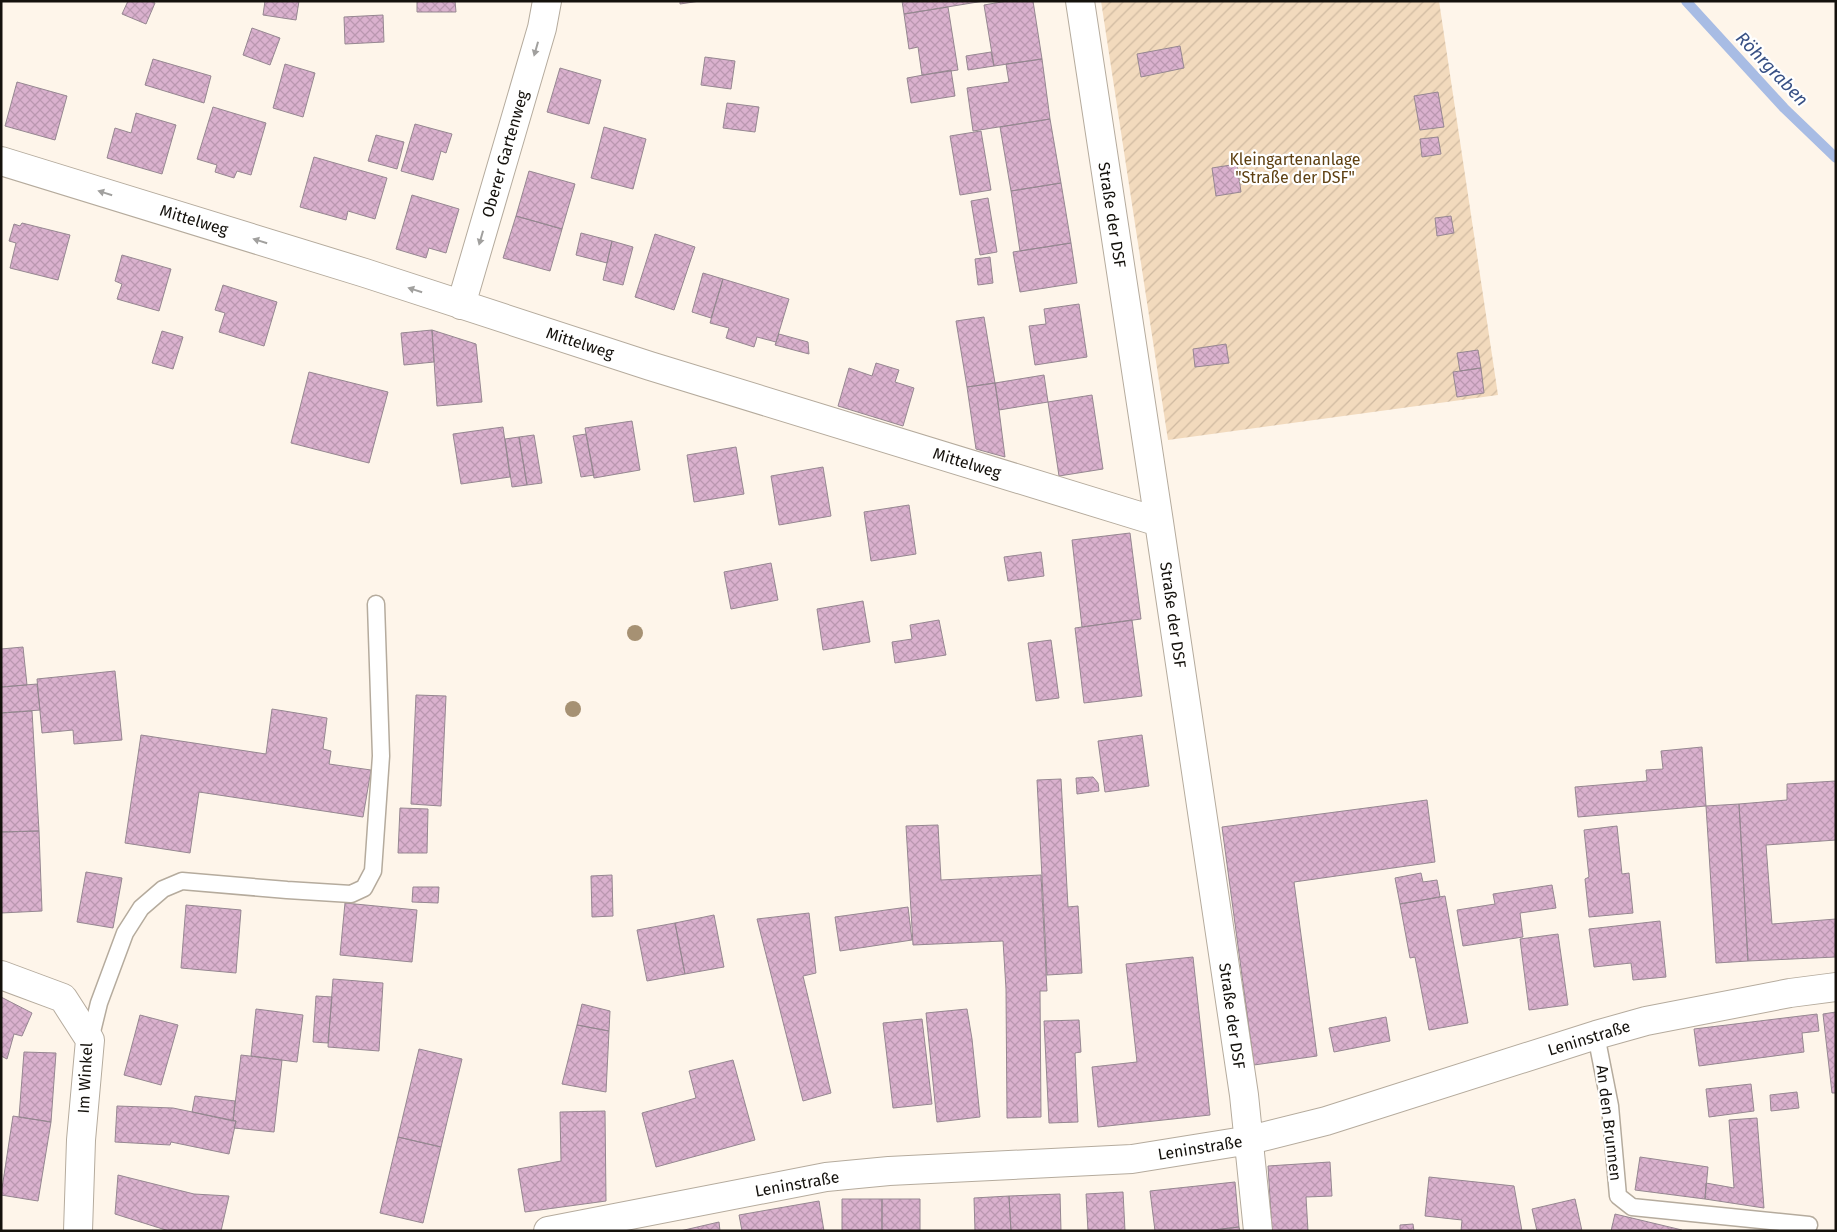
<svg xmlns="http://www.w3.org/2000/svg" width="1837" height="1232" viewBox="0 0 1837 1232" font-family="'Fira Sans',sans-serif">
  <style>
    .garden { fill: url(#garden-furrows) }
    .lines { fill: none; stroke-linecap: round; stroke-linejoin: round }
    .stream { stroke: #a8bce4; stroke-width: 10 }
    .building { fill: url(#building-cross-hatch); stroke: #968791 }
    .lane-casing { stroke: #b5ab9d; stroke-width: 19 }
    .street-casing { stroke: #b5ab9d; stroke-width: 30 }
    .lane { stroke: #fff; stroke-width: 16 }
    .street { stroke: #fff; stroke-width: 28 }
    .tree { fill: #a69173 }
    .oneway { fill: #a1a09e }
    .labels { text-anchor: middle; dominant-baseline: central; stroke-width: 4.5; stroke-linejoin: round; paint-order: stroke }
    .street-label { font-size: 16px; fill: #14110c; stroke: #fff }
    .park-label { font-size: 16px; fill: #5e4012; stroke: #fff }
    .water-label { font-size: 18px; font-style: italic; fill: #385084; stroke: #fff }
  </style>
  <defs>
    <pattern id="garden-furrows" width="10" height="10" patternUnits="userSpaceOnUse" patternTransform="scale(1.25)"><rect width="10" height="10" fill="#f2dabd"/><path d="M-1 1l2-2M0 10L10 0M9 11l2-2" fill="none" stroke="#cfbaa1"/></pattern>
    <pattern id="building-cross-hatch" width="8" height="8" patternUnits="userSpaceOnUse" patternTransform="scale(1.25)"><rect width="8" height="8" fill="#dab1ce"/><path d="M0 0l8 8M0 8l8-8" fill="none" stroke="#ba97b0"/></pattern>
  </defs>
  <rect width="100%" height="100%" fill="#fef5ea"/>
  <path class="garden" d="M1101 1H1439L1498 395 1168 440Z"/>
  <g class="lines">
    <path class="stream" d="M1686 1 1784 108 1836 158"/>
  </g>
  <path class="building" d="M128 1H151L155 3 146 24 122 14Z
    M265 1H299L296 20 263 15Z
    M417 1H455L456 12H417Z
    M680 1H700L680 4Z
    M902 1H984L904 14Z
    M1007 1H1033L1042 59 994 66 984 5Z
    M948 7 958 70 922 75 918 47 909 49 904 14Z
    M383 15 384 42 345 44 344 17Z
    M252 28 280 38 270 65 243 55Z
    M1180 46 1184 68 1141 77 1137 54Z
    M991 52 994 66 968 70 966 56Z
    M705 57 735 61 731 89 701 85Z
    M153 59 211 76 204 103 145 85Z
    M1042 59 1050 119 973 131 967 88 1009 82 1006 64Z
    M285 64 315 73 303 117 273 108Z
    M560 68 601 80 589 124 547 112Z
    M951 70 955 96 911 103 907 78Z
    M17 82 67 96 55 140 5 126Z
    M1438 92 1444 127 1420 130 1414 96Z
    M727 103 759 107 755 132 723 128Z
    M213 107 266 123 251 175 237 171 234 178 215 172 217 165 197 159Z
    M136 113 176 125 162 174 107 158 115 128 131 133Z
    M1050 119 1061 183 1011 191 1000 127Z
    M415 124 452 134 446 153 441 151 433 180 401 171Z
    M604 127 646 139 633 189 591 178Z
    M981 131 991 190 960 195 950 136Z
    M376 135 404 142 397 169 368 161Z
    M1438 137 1441 154 1422 157 1420 139Z
    M314 157 387 178 375 219 348 211 346 220 300 207Z
    M1237 164 1241 192 1216 196 1212 168Z
    M529 171 575 184 562 229 516 216Z
    M1061 183 1071 243 1020 251 1011 191Z
    M412 195 459 209 446 253 429 248 426 258 396 249Z
    M988 198 997 252 980 255 971 201Z
    M516 216 562 229 550 271 503 258Z
    M1451 216 1454 233 1437 236 1435 218Z
    M22 223 70 235 58 280 10 268 16 243 9 241 14 224 20 226Z
    M581 233 612 241 607 263 576 255Z
    M655 234 695 247 674 310 635 297Z
    M612 241 633 247 623 285 603 280Z
    M1071 243 1077 283 1020 292 1013 252Z
    M122 255 171 269 159 311 117 299 122 284 115 281Z
    M990 257 993 283 978 285 975 259Z
    M703 273 723 279 711 318 692 312Z
    M723 279 789 299 776 342 757 337 754 347 726 338 729 328 710 323Z
    M223 285 277 302 264 346 219 332 225 313 215 310Z
    M1079 304 1087 357 1035 365 1029 326 1046 324 1044 309Z
    M984 317 995 383 967 387 956 321Z
    M432 330 476 344 482 402 437 406Z
    M432 330 434 362 404 365 401 333Z
    M162 331 183 337 173 369 152 363Z
    M779 334 808 342 809 354 775 345Z
    M1226 344 1229 363 1195 367 1193 349Z
    M1478 350 1481 368 1460 371 1457 353Z
    M876 363 899 370 895 382 914 388 903 426 838 406 849 368 872 376Z
    M1481 368 1484 393 1457 397 1453 372Z
    M309 372 388 392 369 463 291 443Z
    M1044 375 1048 402 999 410 995 383Z
    M995 383 999 410 1005 457 976 449 967 387Z
    M1092 395 1103 469 1059 476 1048 402Z
    M632 421 640 470 594 478 585 428Z
    M503 427 510 477 461 484 453 434Z
    M586 434 594 475 581 477 573 436Z
    M534 435 542 483 527 485 519 437Z
    M519 437 527 485 512 487 505 439Z
    M736 447 744 494 694 502 687 455Z
    M823 467 831 516 779 525 771 476Z
    M909 505 916 554 871 561 864 512Z
    M1130 533 1141 619 1082 627 1072 540Z
    M1041 552 1044 576 1008 581 1004 557Z
    M771 563 778 600 731 609 724 572Z
    M863 601 870 642 823 650 817 609Z
    M939 620 946 655 895 663 892 642 912 639 910 625Z
    M1132 620 1142 696 1084 703 1075 628Z
    M1051 640 1059 698 1036 701 1028 643Z
    M23 647 27 685 1 687V649Z
    M115 671 122 740 74 744 73 730 42 733 37 679Z
    M37 684 40 710 1 713V687Z
    M416 695 446 696 441 806 411 804Z
    M272 709 327 718 323 749 331 751 329 764 371 770 363 817 199 792 190 853 125 843 141 735 266 754Z
    M32 711 39 831 1 832V713Z
    M1142 735 1149 786 1105 792 1098 741Z
    M1702 747 1706 806 1578 817 1575 787 1647 781 1646 770 1663 769 1661 751Z
    M1093 777 1098 783 1099 791 1077 794 1076 778Z
    M1061 779 1068 907 1078 906 1082 973 1047 975 1037 780Z
    M1836 781V840L1766 845 1772 924 1836 919V957L1748 961 1739 804 1787 800V784Z
    M1427 800 1435 862 1294 882 1317 1056 1254 1065 1222 827Z
    M1739 804 1748 961 1716 963 1706 806Z
    M400 808 428 809 427 853H398Z
    M938 825 941 880 1041 875 1047 991H1040L1041 1117 1007 1118 1006 989 1003 941 913 945 906 826Z
    M1617 826 1622 874 1629 873 1633 913 1589 917 1585 879 1589 877 1584 830Z
    M39 831 42 911 1 913V832Z
    M86 872 122 878 113 928 77 922Z
    M1421 873 1423 882 1437 880 1440 897 1400 904 1395 878Z
    M612 875 613 916 592 917 591 876Z
    M1552 885 1556 908 1520 913 1523 937 1463 946 1457 910 1495 904 1493 894Z
    M413 887H439L438 903 412 902Z
    M1445 896 1468 1023 1429 1030 1415 957 1410 958 1400 904Z
    M345 903 417 910 412 962 340 955Z
    M186 905 241 910 236 973 181 968Z
    M908 907 912 940 840 951 835 917Z
    M809 913 816 973 803 976 831 1093 803 1101 757 919Z
    M714 915 724 967 685 974 675 923Z
    M1660 921 1666 977 1633 980 1631 963 1594 967 1589 929Z
    M675 923 685 974 647 981 637 930Z
    M1558 934 1568 1005 1529 1010 1520 939Z
    M1193 957 1210 1115 1098 1127 1092 1067 1137 1062 1126 964Z
    M333 979 383 983 379 1051 328 1047Z
    M316 996 332 997 328 1043 313 1042Z
    M1 997 32 1013 22 1036 14 1034 7 1059 1 1056Z
    M582 1004 610 1011 609 1031 577 1025Z
    M256 1009 303 1015 297 1062 251 1056Z
    M967 1009 972 1039 980 1117 937 1122 926 1013Z
    M1836 1012V1093H1832L1823 1014Z
    M1817 1014 1819 1031 1802 1033 1804 1052 1699 1066 1694 1029Z
    M140 1015 178 1025 161 1085 124 1075Z
    M1386 1017 1390 1041 1334 1052 1329 1028Z
    M922 1019 932 1104 893 1108 883 1023Z
    M1079 1020 1081 1052 1075 1053 1078 1122 1049 1123 1044 1021Z
    M577 1025 609 1031 606 1092 562 1084Z
    M419 1049 462 1059 441 1147 398 1137Z
    M24 1052 56 1053 51 1122 19 1117Z
    M241 1055 282 1060 274 1132 234 1128 236 1121H233Z
    M733 1060 755 1140 656 1167 642 1113 696 1098 689 1071Z
    M1751 1084 1754 1111 1709 1117 1706 1089Z
    M1797 1092 1799 1108 1771 1111 1770 1095Z
    M195 1096 235 1101 233 1121 192 1112Z
    M117 1106 173 1108 236 1121 229 1154 171 1142 170 1145 115 1142Z
    M605 1111 606 1201 525 1212 518 1169 561 1161 560 1112Z
    M13 1116 51 1122 38 1201 1 1195Z
    M1757 1118 1764 1208 1705 1199 1706 1183 1734 1188 1729 1120Z
    M398 1137 441 1147 423 1223 380 1213Z
    M1640 1157 1708 1167 1705 1199 1635 1190Z
    M1330 1162 1332 1196 1306 1197 1308 1231H1272L1268 1166Z
    M118 1175 194 1194 229 1196 221 1231H169L115 1214Z
    M1429 1177 1514 1186 1522 1231H1461L1462 1220 1425 1216Z
    M1235 1182 1239 1227 1205 1231H1155L1150 1191Z
    M1123 1192 1125 1231H1088L1086 1194Z
    M1060 1194 1061 1231H1011L1009 1196Z
    M1009 1196 1011 1231H975L974 1198Z
    M842 1199H882V1231H842Z
    M882 1199H920V1231H882Z
    M1575 1199 1582 1231H1537L1532 1209Z
    M819 1201 824 1231H742L739 1215Z
    M1615 1214 1682 1230V1231H1611Z
    M719 1222 720 1231H680Z
    M1413 1224 1414 1231H1400V1225Z
    M1239 1227 1240 1231H1205Z"/>
  <g class="lines">
    <defs>
      <path id="lane" d="M1596 1035 1610 1106 1618 1196 1632 1207 1809 1225
        M90 1040 99 1003 125 933 141 908 163 889 182 881 287 890 351 894 364 888 373 871 381 756 376 604"/>
      <path id="street" d="M1080 1 1159 522 1244 1095 1258 1231
        M1 161 365 273 650 366 1159 522
        M461 305 542 28 547 1
        M1 975 63 998 90 1040 81 1140 78 1231
        M548 1231 826 1177 889 1171 1132 1159 1250 1140 1326 1121 1596 1035 1646 1021 1790 993 1836 987"/>
    </defs>
    <use href="#lane" class="lane-casing"/>
    <use href="#street" class="street-casing"/>
    <use href="#lane" class="lane"/>
    <use href="#street" class="street"/>
  </g>
  <g class="tree">
    <circle cx="635" cy="633" r="8"/>
    <circle cx="573" cy="709" r="8"/>
  </g>
  <defs><path id="oneway-solid" d="M-6-.8H1V-3.2L6.5 0L1 3.2V.8H-6Z" transform="scale(1.25)"/></defs>
  <g class="oneway">
    <use href="#oneway-solid" transform="translate(536 49) rotate(106)"/>
    <use href="#oneway-solid" transform="translate(105 193) rotate(-163)"/>
    <use href="#oneway-solid" transform="translate(481 238) rotate(106)"/>
    <use href="#oneway-solid" transform="translate(260 241) rotate(-163)"/>
    <use href="#oneway-solid" transform="translate(415 290) rotate(-162)"/>
  </g>
  <g class="labels">
    <g class="street-label">
      <text transform="translate(505 154) rotate(-74)">Oberer Gartenweg</text>
      <text transform="translate(1112 215) rotate(81)">Straße der DSF</text>
      <text transform="translate(194 220) rotate(17)">Mittelweg</text>
      <text transform="translate(580 343) rotate(18)">Mittelweg</text>
      <text transform="translate(967 463) rotate(17)">Mittelweg</text>
      <text transform="translate(1173 615) rotate(82)">Straße der DSF</text>
      <text transform="translate(1232 1016) rotate(82)">Straße der DSF</text>
      <text transform="translate(1589 1038) rotate(-17)">Leninstraße</text>
      <text transform="translate(85 1078) rotate(-87)">Im Winkel</text>
      <text transform="translate(1609 1123) rotate(83)">An den Brunnen</text>
      <text transform="translate(1200 1148) rotate(-9)">Leninstraße</text>
      <text transform="translate(797 1184) rotate(-10)">Leninstraße</text>
    </g>
    <g class="park-label">
      <text x="1295" y="159">Kleingartenanlage<tspan x="1295" dy="18">"Straße der DSF"</tspan></text>
    </g>
    <g class="water-label">
      <text transform="translate(1772 69) rotate(46)">Röhrgraben</text>
    </g>
  </g>
  <rect width="1837" height="1232" fill="none" stroke="#14110c" stroke-width="5"/>
</svg>
